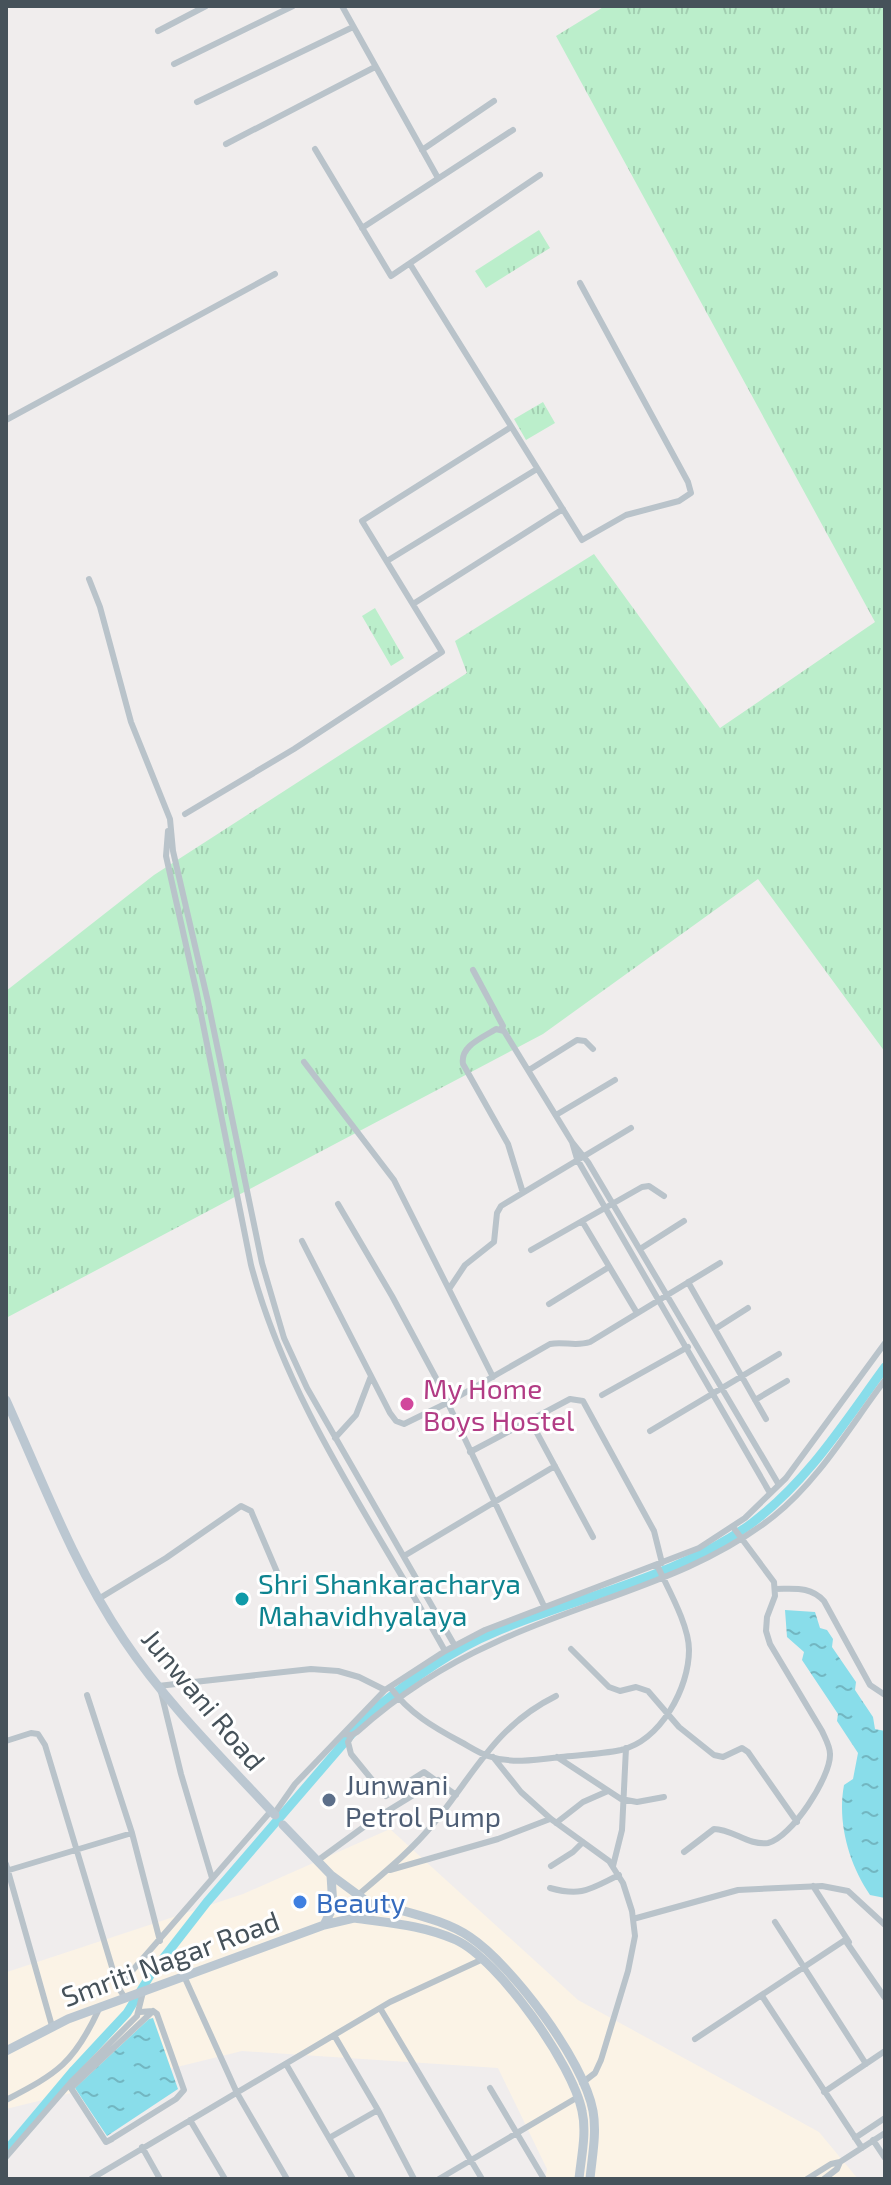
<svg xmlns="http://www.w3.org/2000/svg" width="891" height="2185" viewBox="0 0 891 2185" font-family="'Exo 2',sans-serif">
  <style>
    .commercial { fill: #fbf3e6 }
    .grass { fill: url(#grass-tufts) }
    .water { fill: url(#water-ripples) }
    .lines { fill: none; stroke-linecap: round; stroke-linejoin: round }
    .canal { stroke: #89ddea; stroke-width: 9 }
    .street { stroke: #b9c3ca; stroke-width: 6 }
    .secondary { stroke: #bbc7d1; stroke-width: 9 }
    .hotel-dot { fill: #d1479c; stroke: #fff; stroke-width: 3 }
    .culture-dot { fill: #0f9aa8; stroke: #fff; stroke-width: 3 }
    .service-dot { fill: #5c6f8a; stroke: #fff; stroke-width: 3 }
    .shop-dot { fill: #3f7fe0; stroke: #fff; stroke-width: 3 }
    .labels { text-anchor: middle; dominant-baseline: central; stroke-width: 6; stroke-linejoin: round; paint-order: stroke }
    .hotel-label { font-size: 28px; fill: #b23c85; stroke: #fff; text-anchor: start }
    .culture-label { font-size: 28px; fill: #0d838f; stroke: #fff; text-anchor: start }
    .street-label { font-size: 28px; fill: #46525a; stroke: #fff }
    .service-label { font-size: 28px; fill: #4e5e75; stroke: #fff; text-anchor: start }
    .shop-label { font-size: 28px; fill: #366cbe; stroke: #fff; text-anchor: start }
  </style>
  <defs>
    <pattern id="grass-tufts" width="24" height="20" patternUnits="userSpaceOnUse" patternTransform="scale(2)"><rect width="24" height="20" fill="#bbeecb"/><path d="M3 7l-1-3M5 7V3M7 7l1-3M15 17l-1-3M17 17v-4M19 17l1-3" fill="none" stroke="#a2ceb1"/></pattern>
    <pattern id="water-ripples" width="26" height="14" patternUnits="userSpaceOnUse" patternTransform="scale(2)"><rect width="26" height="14" fill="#89ddea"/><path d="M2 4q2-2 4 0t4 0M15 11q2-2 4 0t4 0" fill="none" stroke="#72b6c1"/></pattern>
  </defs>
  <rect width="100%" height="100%" fill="#f0eded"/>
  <path class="commercial" d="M390 1829 578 2000 819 2132 858 2179H545L547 2169 498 2068 242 2051 6 2109 7 1972 243 1894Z"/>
  <path class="grass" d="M605 6H885V1052L758 879 543 1034 6 1318V991L154 875 467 673 455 641 594 554 720 728 875 622 556 36Z
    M539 230 550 248 486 288 475 271Z
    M543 402 555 423 526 440 514 419Z
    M375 608 404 658 391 666 362 616Z"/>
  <path class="water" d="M785 1610 815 1612 820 1628 827 1630 833 1639 832 1647 856 1682 855 1690 873 1717 875 1729 885 1731V1898L870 1895C849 1864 837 1823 844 1785L853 1779 858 1753 837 1721 838 1714 802 1660 804 1652 787 1637Z
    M153 2018 178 2089 107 2136 75 2088 149 2019Z"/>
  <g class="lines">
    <path class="canal" d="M6 2151 74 2070 127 2013 151 1974 207 1902 368 1715C406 1683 449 1651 495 1632 577 1597 681 1576 752 1523 808 1481 844 1423 885 1367"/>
    <path class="street" d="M342 6 438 178
      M158 31 206 6
      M174 64 293 6
      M197 102 353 27
      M226 144 375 67
      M315 149 391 276 540 175
      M422 150 494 101
      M362 228 513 130
      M410 264 582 540 626 515 679 501 691 493 688 482 580 283
      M6 420 275 274
      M387 561 537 469
      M89 579 100 607 131 722 170 819 173 851 208 1002 262 1263 284 1338 307 1388 455 1646
      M413 604 563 509
      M185 814 294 749 442 652 362 521 511 427
      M168 831 166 856 197 994 251 1265C288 1405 376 1526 445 1651
      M473 970 503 1026 501 1029
      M304 1062 394 1180 493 1377
      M529 1070 577 1040 585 1041 593 1049
      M556 1115 615 1080
      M523 1193 508 1144 463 1064C460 1046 482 1038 496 1029L504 1031 572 1142
      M338 1204 392 1296 436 1378 544 1606
      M582 1221 637 1313
      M302 1241 390 1413 396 1421 404 1424 447 1403 550 1344C564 1341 575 1347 590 1342L720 1263
      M640 1249 684 1221
      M531 1250 642 1187 649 1186 664 1196
      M688 1282 766 1419
      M449 1289 465 1265 494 1242 497 1213 501 1206 631 1128
      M549 1304 609 1267
      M715 1329 748 1308
      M602 1395 688 1347
      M755 1400 787 1381
      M530 1420 593 1537
      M650 1431 779 1354
      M335 1438 356 1415 371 1376
      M470 1452 570 1399 583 1401 654 1531 662 1563
      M770 1493 577 1159 572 1142 588 1162 779 1485
      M404 1556 555 1466
      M775 1589C795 1589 810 1586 824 1601L870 1685 885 1695
      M100 1598 166 1558 241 1506 251 1511 277 1572
      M571 1649 609 1687 620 1691 636 1687 648 1691 679 1727 714 1755 723 1757 742 1748 748 1752 797 1822
      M158 1686 311 1669 338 1671 359 1677 385 1690
      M390 1687C409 1713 433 1727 461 1742 470 1747 479 1753 488 1756 511 1764 537 1760 561 1757 580 1755 602 1754 621 1750 661 1740 689 1688 689 1650 689 1625 668 1589 657 1565
      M161 1692 181 1774 212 1878
      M87 1695 132 1833 160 1941
      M343 1734 352 1735 357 1732C397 1696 445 1665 494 1643 587 1599 692 1581 774 1516 819 1480 851 1425 885 1380
      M352 1735 348 1742 351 1754 373 1781
      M6 1741 31 1733 38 1734 45 1745 118 1987 125 1998
      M493 1757 521 1792 551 1819 609 1861 623 1883 632 1911 635 1936 628 1971 601 2060 595 2073 582 2083
      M557 1757 621 1799 637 1802 664 1797
      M386 1796 424 1772 456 1795
      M274 1814 295 1784 385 1690 445 1651 485 1630 699 1548 745 1518 786 1478 885 1343
      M556 1823 583 1802 608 1791
      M684 1852 714 1829C732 1829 749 1846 768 1843 791 1838 831 1777 830 1754 830 1746 825 1738 822 1731L770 1644 766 1631 767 1617 775 1596 774 1582 733 1527
      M317 1861 376 1818 438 1780
      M6 1864 52 2026
      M551 1866 573 1852 583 1842
      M613 1866 622 1830 626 1748
      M390 1870 498 1839 550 1819
      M6 1871 132 1833
      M813 1886 849 1942
      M550 1888C582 1897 590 1889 619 1875
      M358 1895C385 1872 412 1850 434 1823 475 1773 495 1726 556 1696
      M633 1919 738 1890 822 1886 848 1891 885 1925
      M775 1922 866 2064
      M184 1976 237 2093 287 2179
      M118 1987 271 1811
      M762 1996 862 2148
      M380 2008 482 2179
      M334 2035 378 2110 414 2179
      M695 2039 845 1940 885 1998
      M286 2064 353 2179
      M490 2088 544 2179
      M824 2092 885 2051
      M6 2100C58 2073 74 2063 99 2009
      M190 2120 225 2179
      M329 2138 378 2110
      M855 2138 885 2118
      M112 2139 106 2142 71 2088 153 2011
      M110 2140 176 2099 184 2090 157 2014 153 2011 140 2012
      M873 2140 885 2158
      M142 2147 160 2179
      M6 2157 72 2081 137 2016 143 1992
      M91 2179 390 2002 483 1959
      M439 2179 578 2097
      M807 2179 831 2164 840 2162 885 2133
      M824 2179 837 2169 840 2162"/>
    <path class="secondary" d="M6 1400C42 1480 74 1566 124 1640 166 1703 223 1759 275 1815
      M283 1825 331 1875 373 1906
      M354 1918C389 1923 423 1925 456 1940 499 1960 573 2065 582 2111 587 2133 581 2158 579 2179
      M324 1925 333 1907 331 1875
      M6 2051 68 2019 324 1925 354 1918 373 1906 383 1905C412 1914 445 1920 470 1937 512 1965 584 2061 593 2111 597 2133 592 2157 590 2179"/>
  </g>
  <circle class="hotel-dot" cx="407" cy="1404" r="8"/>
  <circle class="culture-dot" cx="242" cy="1599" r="8"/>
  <circle class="service-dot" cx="329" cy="1800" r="8"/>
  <circle class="shop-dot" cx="300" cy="1902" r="8"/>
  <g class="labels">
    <g class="hotel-label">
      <text x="423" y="1388">My Home<tspan x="423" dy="32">Boys Hostel</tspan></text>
    </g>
    <g class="culture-label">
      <text x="258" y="1583">Shri Shankaracharya<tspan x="258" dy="32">Mahavidhyalaya</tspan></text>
    </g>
    <g class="street-label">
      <text transform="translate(204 1699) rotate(50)">Junwani Road</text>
      <text transform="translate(170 1958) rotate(-20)">Smriti Nagar Road</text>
    </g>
    <g class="service-label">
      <text x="345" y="1784">Junwani<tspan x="345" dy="32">Petrol Pump</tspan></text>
    </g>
    <g class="shop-label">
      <text x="316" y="1902">Beauty</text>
    </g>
  </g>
  <rect width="891" height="2185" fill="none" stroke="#46525a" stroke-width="16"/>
</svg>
